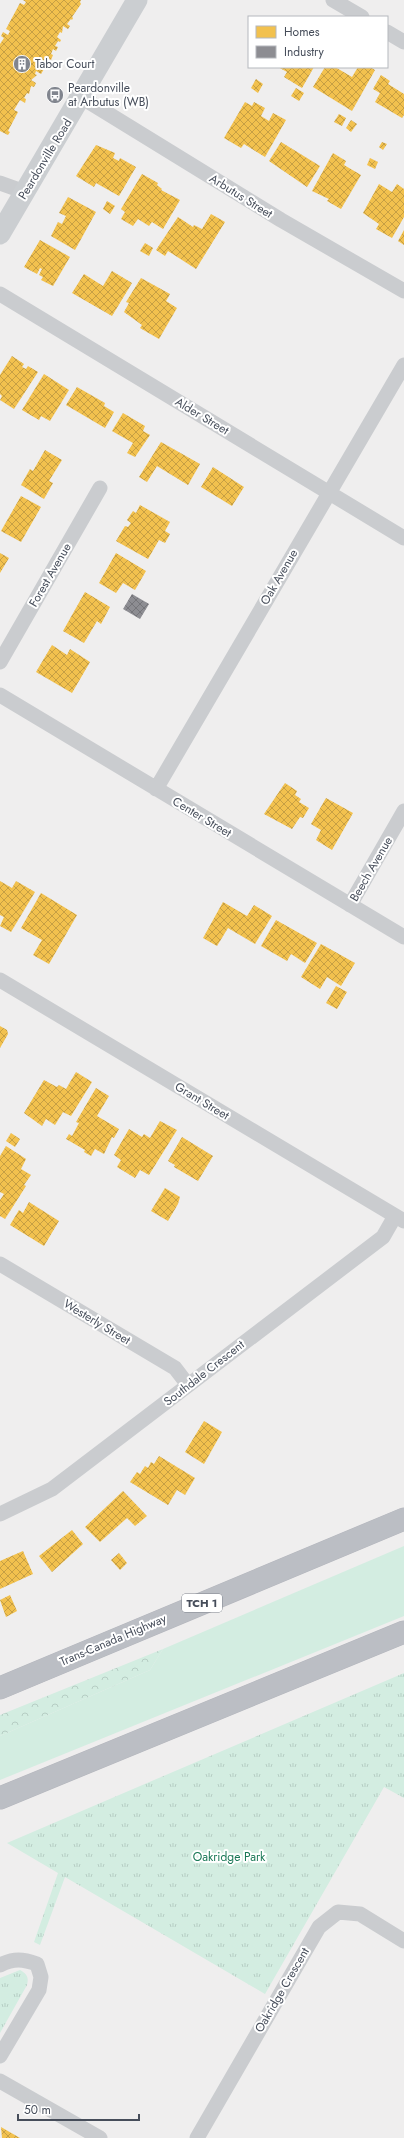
<svg xmlns="http://www.w3.org/2000/svg" width="404" height="2138" viewBox="0 0 404 2138" font-family="Jost,sans-serif">
  <style>
    .grass { fill: #d3ede1 }
    .forest { fill: url(#forest-crowns) }
    .park { fill: url(#park-tufts) }
    .homes { fill: url(#homes-cross-hatch) }
    .industry { fill: url(#industry-cross-hatch) }
    .lines { fill: none; stroke-linecap: round; stroke-linejoin: round }
    .highway-casing { stroke: #b4b6bd; stroke-width: 23 }
    .street { stroke: #cacccf; stroke-width: 15 }
    .secondary { stroke: #cbced1; stroke-width: 21 }
    .highway { stroke: #bbbec4; stroke-width: 22 }
    .labels { text-anchor: middle; dominant-baseline: central; stroke-width: 4; stroke-linejoin: round; paint-order: stroke }
    .shield { fill: #fff; stroke: #7e828c; stroke-width: 1 }
    .shield-label { font-size: 11px; font-weight: bold; fill: #464d5a }
    .poi-label { font-size: 12px; fill: #464d5a; stroke: #fff; text-anchor: start }
    .street-label { font-size: 12px; fill: #464d5a; stroke: #fff }
    .park-label { font-size: 12px; fill: #197856; stroke: #fff }
  </style>
  <defs>
    <pattern id="forest-crowns" width="20" height="18" patternUnits="userSpaceOnUse"><rect width="20" height="18" fill="#d3ede1"/><path d="M2 6a3 3 0 1 1 6 0M12 15a3 3 0 1 1 6 0" fill="none" stroke="#b6cdc3"/></pattern>
    <pattern id="park-tufts" width="24" height="20" patternUnits="userSpaceOnUse"><rect width="24" height="20" fill="#d3ede1"/><path d="M3 7l-1-3M5 7V3M7 7l1-3M15 17l-1-3M17 17v-4M19 17l1-3" fill="none" stroke="#b6cdc3"/></pattern>
    <pattern id="homes-cross-hatch" width="8" height="8" patternUnits="userSpaceOnUse"><rect width="8" height="8" fill="#f2c14e"/><path d="M0 0l8 8M0 8l8-8" fill="none" stroke="#c69f44"/></pattern>
    <pattern id="industry-cross-hatch" width="8" height="8" patternUnits="userSpaceOnUse"><rect width="8" height="8" fill="#8d8d92"/><path d="M0 0l8 8M0 8l8-8" fill="none" stroke="#75757a"/></pattern>
  </defs>
  <rect width="100%" height="100%" fill="#efeeee"/>
  <path class="grass" d="M404 1546V1616L0 1780V1736L150 1670 163 1649Z"/>
  <path class="forest" d="M163 1649 150 1670 0 1736V1715Z"/>
  <path class="park" d="M404 1673V1798L384 1787 265 1994 65 1877 40 1945 34 1942 58 1873 7 1843Z
    M20 1970C27 1974 29 1977 27 1985L0 2033V1978Z"/>
  <path class="homes" d="M23 0H81L80 2 81 4 72 17 73 18 72 20 71 19 67 24 70 26 68 29 63 26 62 33 60 32 57 37 61 40 60 42 58 41 55 46 58 47 56 51 53 49 51 54 53 55 51 60 47 58 42 68 44 69 41 74 36 71 35 74 37 75 31 80 36 83 34 87 31 86 29 94 27 93 24 98 26 99 25 103 20 100 14 110 18 112 8 131 10 132 8 135 0 131V44L4 38 1 36 3 32 8 35 10 31 6 29 20 3 24 5 26 2Z
    M278 67H314L302 88 284 77 287 72Z
    M325 67H335L352 77 358 67H370L375 70 352 111 313 87Z
    M381 75 390 81 388 84 404 94V115L402 118 375 102 380 93 373 89Z
    M256 79 263 84 258 93 251 88Z
    M296 88 304 93 299 101 291 96Z
    M245 102 252 106 254 102 265 108 261 116 269 121 273 113 286 120 265 157 244 144 241 148 224 138Z
    M339 114 346 118 342 126 334 122Z
    M351 120 357 124 351 132 346 128Z
    M281 142 320 166 307 187 269 161Z
    M382 142 387 144 383 150 379 147Z
    M96 145 115 153 113 158 119 161 120 158 136 167 119 196 96 183 94 187 76 176Z
    M333 153 346 161 344 165 361 175 341 209 327 201 329 199 312 191Z
    M370 158 378 162 375 169 367 165Z
    M142 174 158 183 157 185 162 189 161 190 180 200 163 229 152 222 149 226 138 219 133 226 121 219 125 212 121 209Z
    M379 184 392 192 397 184 404 189V217L392 238 376 229 379 224 363 213Z
    M68 197 96 212 75 250 51 236 58 222 62 224 66 216 59 213Z
    M107 201 115 206 110 214 103 209Z
    M211 214 225 222 196 269 168 251 165 256 156 250 178 217 193 227 194 225 202 229Z
    M404 230V245L398 241Z
    M40 240 70 257 53 286 41 280 43 277 39 275 42 269 40 268 37 274 24 267Z
    M145 243 153 248 149 256 140 251Z
    M112 271 132 283 112 316 72 293 84 274 103 286Z
    M141 278 170 294 166 301 177 308 159 339 140 328 142 325 124 312 129 303 126 302Z
    M12 356 24 364 22 367 26 369 28 366 38 372 14 409 0 400 2 396 0 394V375Z
    M44 374 69 390 50 421 41 416 39 420 22 410Z
    M77 387 105 403 104 406 114 412 105 428 66 405Z
    M123 413 145 426 143 431 150 435 135 457 127 453 133 443 112 431Z
    M161 442 200 464 188 485 157 466 147 482 139 477Z
    M45 450 62 460 49 481 53 483 44 499 21 485 30 469 33 471Z
    M213 467 244 487 232 506 201 487Z
    M21 496 41 507 21 542 1 531Z
    M140 505 170 522 165 531 170 534 165 543 159 540 148 559 116 541 125 526 128 527 131 523 127 520 133 511 136 513Z
    M0 553 9 558 0 573Z
    M116 553 146 571 135 590 123 583 116 593 99 583Z
    M85 592 110 607 101 624 97 621 84 643 63 631Z
    M52 645 67 655 70 649 90 662 72 693 36 672Z
    M285 783 297 791 295 795 301 799 299 802 309 808 303 818 300 817 292 829 264 814Z
    M326 798 353 813 332 850 316 840 321 830 311 824Z
    M0 881 12 888 16 881 35 892 11 932 0 926 4 917 0 915Z
    M41 893 77 915 49 964 33 955 42 940 21 928Z
    M223 902 247 916 254 905 272 916 255 944 228 928 217 946 203 938Z
    M276 920 317 943 305 963 291 954 287 961 261 946Z
    M321 944 355 963 341 986 327 977 320 989 301 977Z
    M336 986 347 992 337 1009 326 1003Z
    M0 1026 7 1030 8 1034 0 1048Z
    M76 1072 92 1082 71 1116 63 1112 55 1125 46 1119 42 1126 24 1113 44 1080 57 1087 59 1085 66 1089Z
    M96 1088 109 1096 97 1116 119 1129 114 1138 112 1137 104 1154 95 1149 91 1156 84 1152 85 1150 66 1139 69 1134 72 1136 79 1123 76 1122Z
    M160 1121 177 1130 149 1175 140 1170 135 1178 117 1167 121 1160 114 1155 129 1129 142 1137 144 1134 150 1138Z
    M11 1133 20 1139 15 1147 6 1141Z
    M182 1137 213 1156 198 1181 174 1167 175 1165 168 1161Z
    M6 1146 26 1159 21 1169 31 1175 24 1185 26 1186 5 1219 0 1216V1200L4 1194 0 1192V1156Z
    M165 1188 180 1197 178 1204 168 1221 151 1211Z
    M29 1202 59 1221 44 1246 10 1225 19 1210 23 1213Z
    M204 1421 222 1432 204 1464 185 1452Z
    M159 1456 195 1478 185 1495 177 1490 168 1505 130 1482 137 1472 140 1474 145 1466 148 1468 151 1462 154 1464Z
    M123 1491 147 1516 135 1526 127 1518 100 1542 85 1527Z
    M72 1530 83 1544 52 1572 39 1556Z
    M23 1551 33 1574 0 1589V1561Z
    M119 1553 127 1563 120 1570 111 1560Z
    M10 1595 17 1611 6 1617 0 1600Z
    M1 2127 20 2138H2Z"/>
  <path class="industry" d="M132 594 149 604 140 619 123 609Z"/>
  <g class="lines">
    <defs>
      <path id="highway" d="M0 1688 404 1519
        M0 1798 404 1632"/>
    </defs>
    <use href="#highway" class="highway-casing"/>
    <path class="street" d="M333 0 362 17
      M387 32 404 42
      M81 97 281 220 404 291
      M0 183 25 192
      M0 294 404 538
      M0 662 100 488
      M0 695 404 937
      M156 789 404 365
      M350 905 404 811
      M0 980 404 1221
      M0 1264 175 1368 188 1385
      M0 1514 52 1489 383 1237 395 1216
      M0 1965C14 1958 23 1959 37 1964L41 1977 39 1990 0 2056
      M0 2081 100 2138
      M197 2138 319 1927 338 1912 360 1914 404 1941"/>
    <path class="secondary" d="M0 234 137 0"/>
    <use href="#highway" class="highway"/>
  </g>
  <defs>
    <symbol id="building-disc" viewBox="-11 -11 22 22"><circle r="9.5" fill="#81858e" stroke="#fff"/><path d="M-4-6H4V6H1V3H-1V6H-4ZM-2.5-4.3h1.7v1.8h-1.7ZM.8-4.3h1.7v1.8H.8ZM-2.5-1h1.7V.8h-1.7ZM.8-1h1.7V.8H.8Z" fill="#fff"/></symbol>
    <symbol id="bus-disc" viewBox="-11 -11 22 22"><circle r="9.5" fill="#81858e" stroke="#fff"/><path d="M-5-6H5V4H4V6H2V4H-2V6H-4V4H-5ZM-3.5-4V0h7V-4ZM-3.5 1.2v1.5H-2V1.2ZM2 1.2v1.5H3.5V1.2Z" fill="#fff"/></symbol>
  </defs>
  <g fill-rule="evenodd">
    <use href="#building-disc" x="12" y="54" width="20" height="20"/>
    <use href="#bus-disc" x="45" y="85" width="20" height="20"/>
  </g>
  <g class="labels">
    <rect class="shield" x="182" y="1594" width="40" height="18" rx="3"/>
    <g class="shield-label">
      <text x="202" y="1603">TCH 1</text>
    </g>
    <g class="poi-label">
      <text x="35" y="64">Tabor Court</text>
      <text x="68" y="88">Peardonville<tspan x="68" dy="14">at Arbutus (WB)</tspan></text>
    </g>
    <g class="street-label">
      <text transform="translate(45 159) rotate(-59)">Peardonville Road</text>
      <text transform="translate(241 196) rotate(32)">Arbutus Street</text>
      <text transform="translate(202 416) rotate(31)">Alder Street</text>
      <text transform="translate(50 575) rotate(-60)">Forest Avenue</text>
      <text transform="translate(279 577) rotate(-60)">Oak Avenue</text>
      <text transform="translate(202 817) rotate(31)">Center Street</text>
      <text transform="translate(371 869) rotate(-60)">Beech Avenue</text>
      <text transform="translate(202 1101) rotate(31)">Grant Street</text>
      <text transform="translate(97 1322) rotate(31)">Westerly Street</text>
      <text transform="translate(204 1373) rotate(-38)">Southdale Crescent</text>
      <text transform="translate(113 1640) rotate(-23)">Trans-Canada Highway</text>
      <text transform="translate(282 1990) rotate(-60)">Oakridge Crescent</text>
    </g>
    <g class="park-label">
      <text x="229" y="1857">Oakridge Park</text>
    </g>
  </g>
  <rect x="248" y="16" width="140" height="52" fill="#ffffff" stroke="#b5b8bd"/>
  <rect x="256" y="26" width="20" height="12" fill="#f2c14e" stroke="#b5b8bd"/>
  <text x="284" y="36" font-size="12" fill="#464d5a">Homes</text>
  <rect x="256" y="46" width="20" height="12" fill="#8d8d92" stroke="#b5b8bd"/>
  <text x="284" y="56" font-size="12" fill="#464d5a">Industry</text>
  <path d="M18 2114v6h121v-6" fill="none" stroke="#464d5a" stroke-width="2"/>
  <text x="24" y="2114" font-size="12" fill="#464d5a" stroke="#ffffff" stroke-width="3" paint-order="stroke">50 m</text>
</svg>
